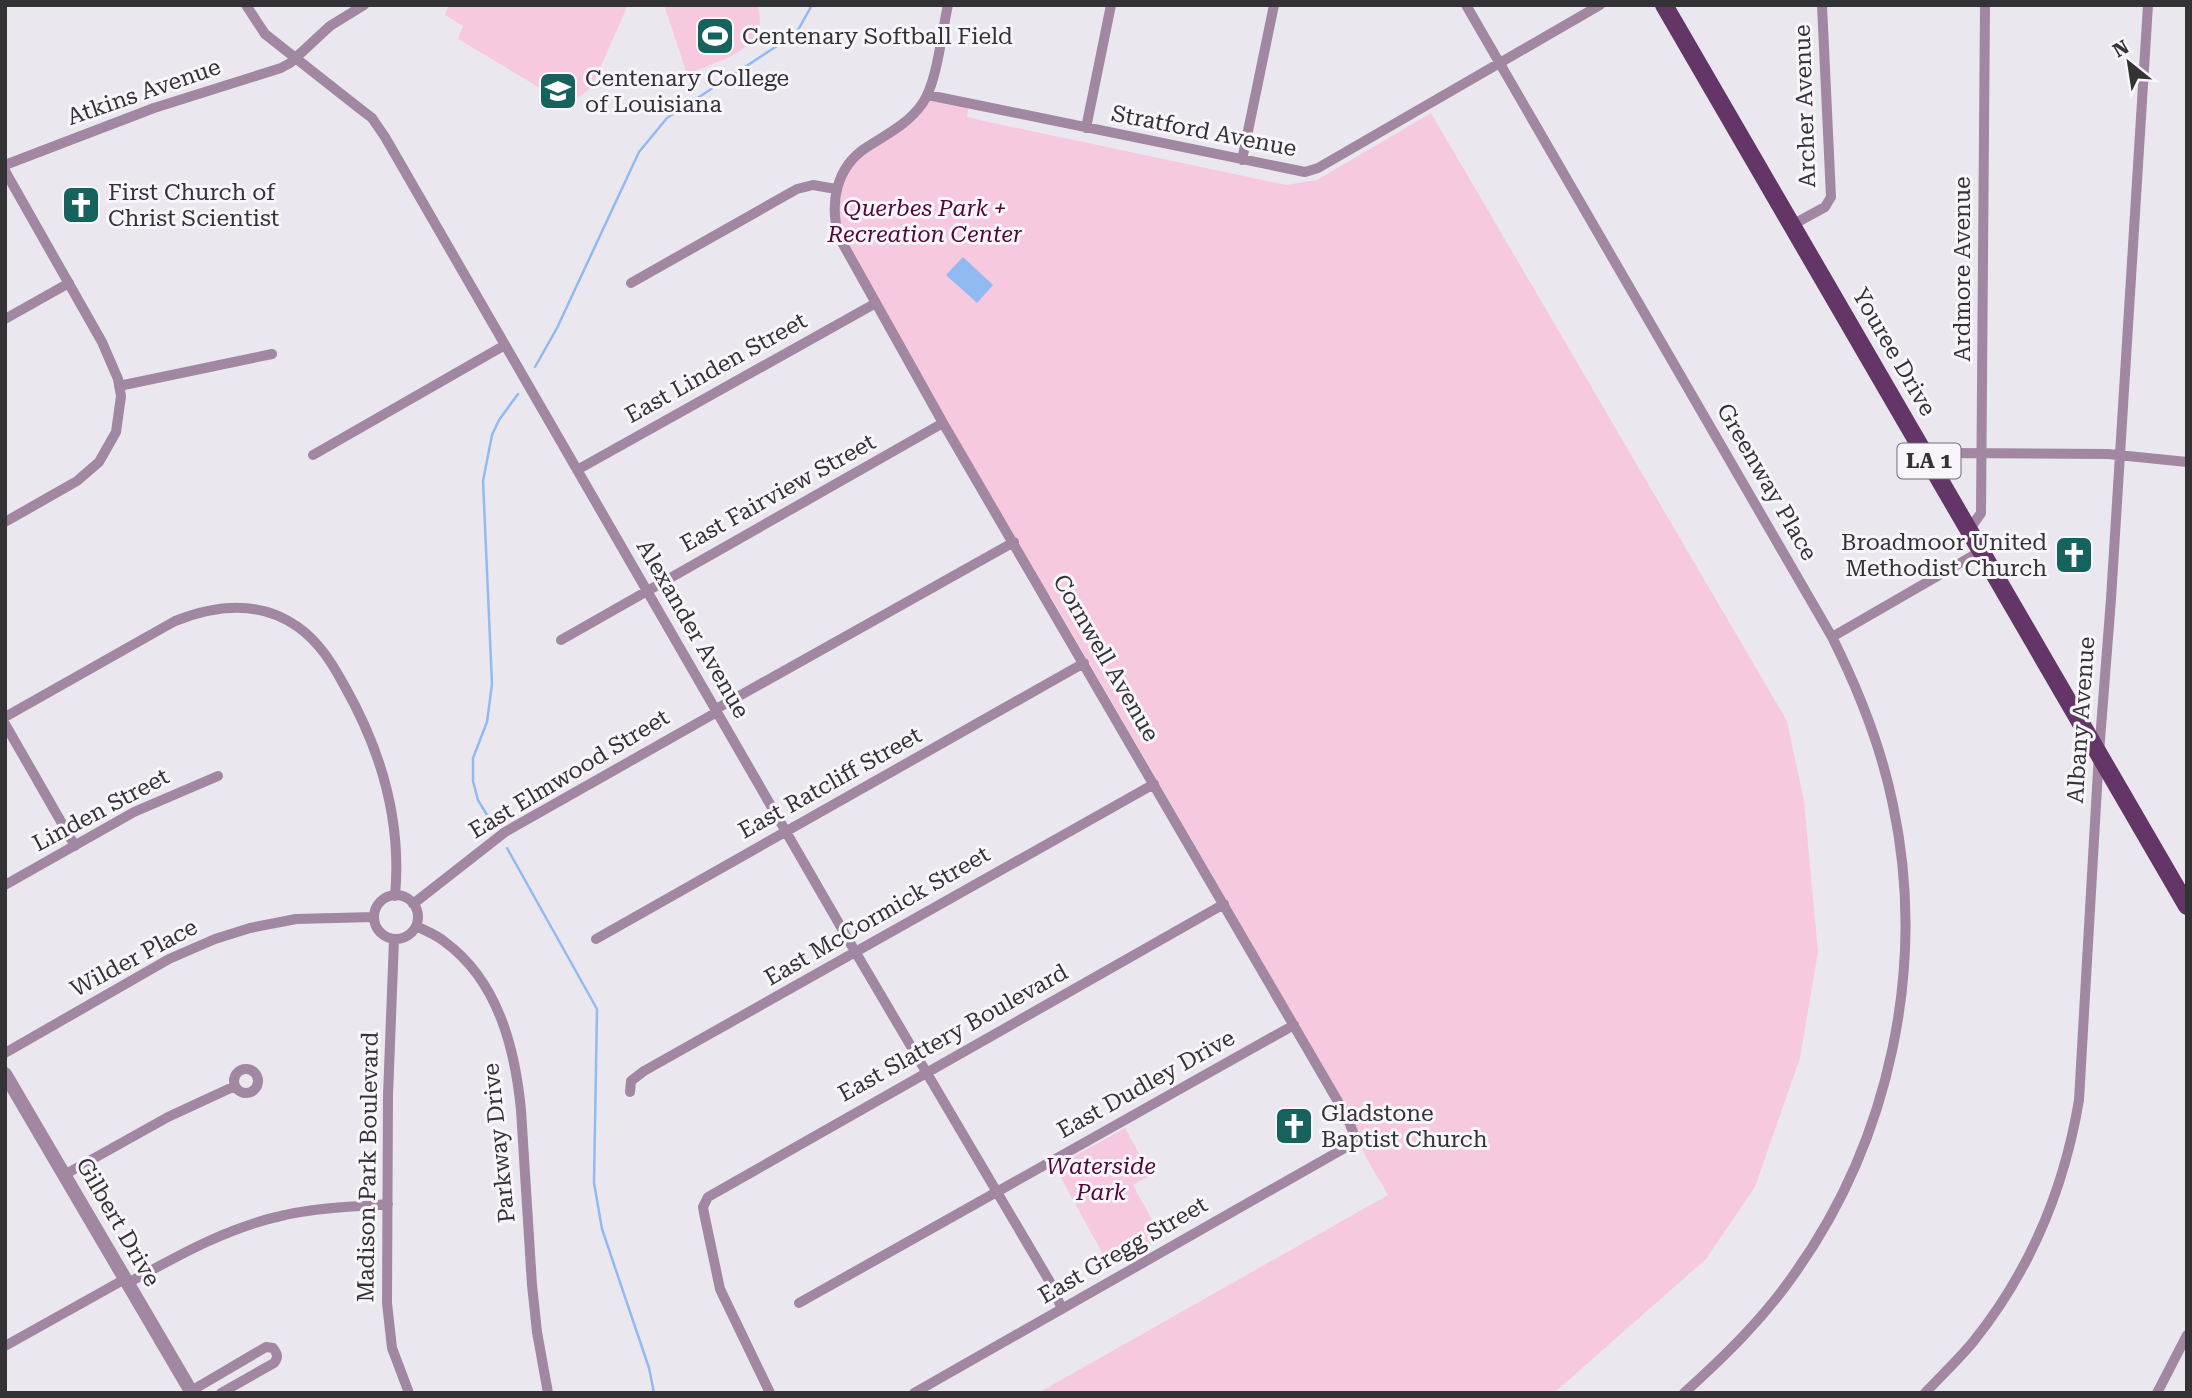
<svg xmlns="http://www.w3.org/2000/svg" width="2192" height="1398" viewBox="0 0 2192 1398" font-family="'Roboto Serif',serif">
  <style>
    .green { fill: #f7c9df }
    .water { fill: #92baf2 }
    .lines { fill: none; stroke-linecap: round; stroke-linejoin: round }
    .stream { stroke: #92baf2; stroke-width: 2.5 }
    .minor { stroke: #a287a3; stroke-width: 10 }
    .tertiary { stroke: #a287a3; stroke-width: 14 }
    .primary { stroke: #643667; stroke-width: 18 }
    .labels { text-anchor: middle; dominant-baseline: central; stroke-width: 6; stroke-linejoin: round; paint-order: stroke }
    .shield { fill: #f8f6fb; stroke: #6e6d70; stroke-width: 2 }
    .shield-label { font-size: 21px; font-weight: bold; fill: #333234 }
    .poi-label { font-size: 23px; fill: #333234; stroke: #f8f6fb; text-anchor: start }
    .street-label { font-size: 23px; fill: #333234; stroke: #f8f6fb }
    .park-label { font-size: 23px; font-style: italic; fill: #520737; stroke: #f8f6fb }
  </style>
  <rect width="100%" height="100%" fill="#eae8ee"/>
  <path class="green" d="M449 5H628L592 86C580 99 572 101 555 97L458 39 463 26 445 15Z
    M664 5H758C759 12 761 21 759 28 755 52 707 66 687 74Z
    M928 95 969 104 967 117 975 119 1286 185 1317 180 1431 113 1787 721 1804 801 1818 952 1800 1058 1755 1187 1706 1259 1554 1393H1038L1388 1195C1379 1178 1367 1162 1360 1144 1356 1133 1354 1122 1349 1111L1051 597 1047 598 876 303 834 215 849 164 898 129Z
    M1125 1128 1151 1175 1133 1185 1162 1238 1110 1267 1055 1167Z"/>
  <path class="water" d="M963 257 993 285 977 303 946 275Z"/>
  <g class="lines">
    <path class="stream" d="M535 367 557 328 639 152 667 118 786 40 798 30 812 5
      M493 825 478 800 473 781V758L487 722 492 684 483 481 492 435 499 420 518 394
      M507 848 597 1009 594 1183 602 1229 649 1368 654 1393"/>
    <path class="minor" d="M246 5 265 34 359 108 372 118 385 137 856 953 1050 1282 1062 1309
      M1466 5 1832 637C1859 691 1881 746 1893 805 1927 966 1890 1139 1795 1273 1764 1318 1725 1356 1684 1393
      M928 95 1305 172 1318 168 1600 5
      M1086 128 1111 5
      M1242 160 1274 5
      M5 165 154 108 281 68 290 63 330 26 364 5
      M5 171 102 342 118 379 121 396 116 432 99 462 77 481 5 522
      M1792 225 1825 207 1831 197 1822 5
      M631 283 797 189 813 185 836 189
      M5 319 69 283
      M119 386 272 354
      M313 455 505 345
      M1928 458 1949 453 2108 454 2187 462
      M577 470 876 303
      M1969 530 1981 513 1985 5
      M1832 637 1981 551
      M561 640 943 423
      M716 709 1014 542
      M5 717 175 621C215 605 260 600 298 627 319 642 332 663 344 685 381 750 402 821 395 896
      M5 724 75 846
      M5 885 134 812 218 776
      M374 917a22 22 0 1 1 44 0a22 22 0 1 1-44 0Z
      M413 904 505 832 717 712
      M416 926C426 931 437 935 445 942 498 981 515 1048 521 1110L532 1285 537 1332 548 1393
      M394 939 388 1096 387 1303 392 1348 409 1393
      M596 939 1084 663
      M5 1053 169 959 215 939 250 928 296 919 374 917
      M234 1081a12 12 0 1 1 24 0a12 12 0 1 1-24 0Z
      M630 1092 631 1081 644 1071 1154 784
      M64 1175 168 1117 235 1086
      M128 1283C179 1255 228 1227 285 1215 319 1207 354 1207 388 1204
      M799 1303 1294 1025
      M5 1346 125 1279
      M191 1391 266 1347 273 1348C277 1353 279 1357 274 1363L221 1393
      M770 1393 720 1289 704 1213 703 1207 708 1197 1224 904
      M914 1393 1350 1145 1355 1137 1347 1117 943 423 839 237C829 203 836 167 867 147 887 134 908 124 922 104 937 84 942 31 948 5
      M1925 1393C1941 1376 1958 1360 1973 1342 2030 1271 2064 1190 2079 1100L2099 753 2111 599 2148 5
      M2157 1393 2187 1335"/>
    <path class="tertiary" d="M5 1074 192 1393"/>
    <path class="primary" d="M1664 5 2187 906"/>
  </g>
  <defs>
    <symbol id="stadium-square" viewBox="-11 -11 22 22"><rect x="-9" y="-9" width="18" height="18" rx="4" fill="#16635e" stroke="#f8f6fb"/><path d="M0-5a6.5 5 0 1 0 0 10a6.5 5 0 1 0 0-10ZM-3.5-1.8h7v3.6h-7Z" fill="#fff"/></symbol>
    <symbol id="university-square" viewBox="-11 -11 22 22"><rect x="-9" y="-9" width="18" height="18" rx="4" fill="#16635e" stroke="#f8f6fb"/><path d="M0-5L7-2L0 1L-7-2ZM-4 1L0 2.5L4 1V4Q0 6-4 4Z" fill="#fff"/></symbol>
    <symbol id="church-square" viewBox="-11 -11 22 22"><rect x="-9" y="-9" width="18" height="18" rx="4" fill="#16635e" stroke="#f8f6fb"/><path d="M-1.2-6h2.4v3.5h3.3v2.4h-3.3V6h-2.4V-.1h-3.3v-2.4h3.3Z" fill="#fff"/></symbol>
  </defs>
  <g fill-rule="evenodd">
    <use href="#stadium-square" x="693" y="14" width="44" height="44"/>
    <use href="#university-square" x="536" y="69" width="44" height="44"/>
    <use href="#church-square" x="59" y="183" width="44" height="44"/>
    <use href="#church-square" x="2052" y="533" width="44" height="44"/>
    <use href="#church-square" x="1272" y="1104" width="44" height="44"/>
  </g>
  <g class="labels">
    <rect class="shield" x="1897.5" y="443.5" width="63" height="35" rx="5"/>
    <g class="shield-label">
      <text x="1929" y="461">LA 1</text>
    </g>
    <g class="poi-label">
      <text x="742" y="36">Centenary Softball Field</text>
      <text x="585" y="78">Centenary College<tspan x="585" dy="26">of Louisiana</tspan></text>
      <text x="108" y="192">First Church of<tspan x="108" dy="26">Christ Scientist</tspan></text>
      <text x="2047" y="542" text-anchor="end">Broadmoor United<tspan x="2047" dy="26">Methodist Church</tspan></text>
      <text x="1321" y="1113">Gladstone<tspan x="1321" dy="26">Baptist Church</tspan></text>
    </g>
    <g class="street-label">
      <text transform="translate(144 92) rotate(-19)">Atkins Avenue</text>
      <text transform="translate(1805 106) rotate(-92)">Archer Avenue</text>
      <text transform="translate(1204 131) rotate(11)">Stratford Avenue</text>
      <text transform="translate(1962 269) rotate(-90)">Ardmore Avenue</text>
      <text transform="translate(1894 352) rotate(60)">Youree Drive</text>
      <text transform="translate(716 368) rotate(-29)">East Linden Street</text>
      <text transform="translate(1767 482) rotate(60)">Greenway Place</text>
      <text transform="translate(778 493) rotate(-29)">East Fairview Street</text>
      <text transform="translate(693 629) rotate(60)">Alexander Avenue</text>
      <text transform="translate(1106 658) rotate(60)">Cornwell Avenue</text>
      <text transform="translate(2081 720) rotate(-86)">Albany Avenue</text>
      <text transform="translate(569 774) rotate(-31)">East Elmwood Street</text>
      <text transform="translate(830 783) rotate(-29)">East Ratcliff Street</text>
      <text transform="translate(101 810) rotate(-28)">Linden Street</text>
      <text transform="translate(877 916) rotate(-30)">East McCormick Street</text>
      <text transform="translate(134 958) rotate(-28)">Wilder Place</text>
      <text transform="translate(953 1033) rotate(-29)">East Slattery Boulevard</text>
      <text transform="translate(1146 1084) rotate(-29)">East Dudley Drive</text>
      <text transform="translate(499 1143) rotate(-96)">Parkway Drive</text>
      <text transform="translate(368 1167) rotate(-89)">Madison Park Boulevard</text>
      <text transform="translate(118 1222) rotate(60)">Gilbert Drive</text>
      <text transform="translate(1123 1250) rotate(-30)">East Gregg Street</text>
    </g>
    <g class="park-label">
      <text x="925" y="208">Querbes Park +<tspan x="925" dy="26">Recreation Center</tspan></text>
      <text x="1101" y="1166">Waterside<tspan x="1101" dy="26">Park</tspan></text>
    </g>
  </g>
  <rect width="2192" height="1398" fill="none" stroke="#333234" stroke-width="14"/>
  <g transform="translate(2129 63) rotate(330)" stroke="#f8f6fb" stroke-width="5" paint-order="stroke">
  <path d="M0-5L12 26L0 18L-12 26Z" fill="#333234"/>
  <text y="-10" font-size="19" font-weight="bold" text-anchor="middle" fill="#333234">N</text>
  </g>
</svg>
